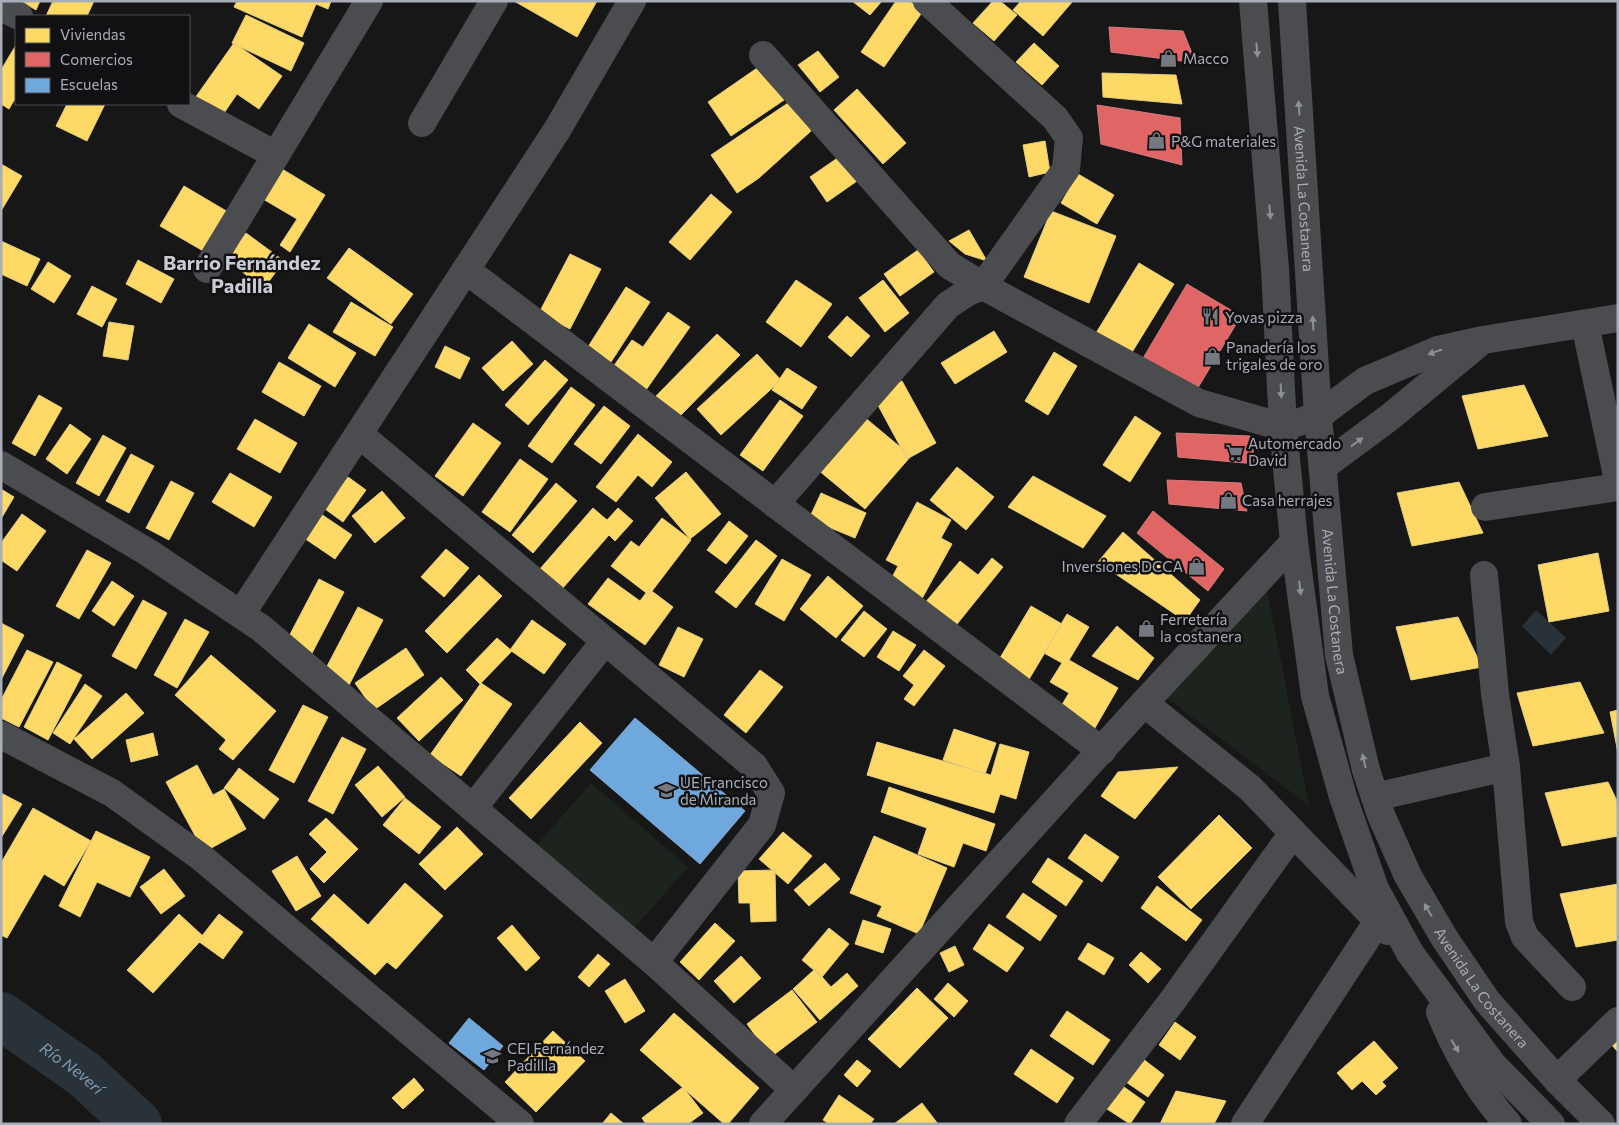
<svg xmlns="http://www.w3.org/2000/svg" width="1619" height="1125" viewBox="0 0 1619 1125" font-family="Commissioner,sans-serif">
  <style>
    .green { fill: #1d241e }
    .water { fill: #2a3239 }
    .homes { fill: #ffd966; stroke: #e5cc7f }
    .shops { fill: #e06666; stroke: #cf7b7f }
    .schools { fill: #6fa8dc; stroke: #80aad1 }
    .lines { fill: none; stroke-linecap: round; stroke-linejoin: round }
    .river { stroke: #2a3239; stroke-width: 48 }
    .minor { stroke: #4b4c50; stroke-width: 28 }
    .oneway { fill: #8c9099 }
    .labels { text-anchor: middle; dominant-baseline: central; stroke-width: 5; stroke-linejoin: round; paint-order: stroke }
    .poi-label { font-size: 15px; fill: #a8adb8; stroke: #111113; text-anchor: start }
    .street-label { font-size: 15px; fill: #a8adb8; stroke: #111113 }
    .water-label { font-size: 16px; font-style: italic; fill: #7f9bb3; stroke: #111113 }
    .district-label { font-size: 20px; font-weight: bold; fill: #c9ccd4; stroke: #111113 }
  </style>
  <rect width="100%" height="100%" fill="#171717"/>
  <path class="green" d="M1266 584 1309 806 1166 697Z
    M591 783 688 867 630 933 534 848Z"/>
  <path class="water" d="M1536 610 1566 638 1551 655 1522 626Z"/>
  <path class="homes" d="M21 1H40L36 10Z
    M53 1H94L87 16H46Z
    M237 1H331L328 9 316 4 302 37 234 7Z
    M514 1H597L577 37Z
    M852 1H882L870 15Z
    M896 1H909L923 11 884 67 861 52Z
    M993 1H1000L1017 15 994 41 973 23Z
    M1021 1H1073L1043 36 1013 10Z
    M246 15 304 43 291 71 232 43Z
    M234 43 282 76 259 109 237 94 222 116 195 98Z
    M1034 43 1059 66 1042 85 1016 62Z
    M16 45V97L9 109 1 104V70Z
    M818 51 839 77 820 92 798 65Z
    M760 66 784 100 731 136 708 102Z
    M1102 73 1176 75 1182 104 1103 97Z
    M857 89 906 143 883 164 834 110Z
    M794 99 811 131 759 178 737 193 711 155Z
    M67 104H105L87 141 56 126Z
    M1045 141 1050 172 1029 177 1023 145Z
    M839 157 857 181 827 202 810 177Z
    M1 164 22 176 1 211Z
    M282 169 325 195 290 252 280 245 297 219 263 199Z
    M1078 174 1114 195 1097 224 1061 203Z
    M184 186 228 212 205 252 160 226Z
    M711 194 732 212 690 260 669 242Z
    M1051 211 1116 236 1089 303 1024 277Z
    M969 230 987 261 965 254 949 241Z
    M246 233 284 261 264 288 226 260Z
    M1 241 40 259 27 286 1 274Z
    M349 248 413 294 391 324 327 278Z
    M918 250 934 272 900 296 884 274Z
    M570 254 601 269 570 329 539 313Z
    M138 260 174 279 161 303 126 284Z
    M48 262 71 276 54 303 31 289Z
    M1139 263 1174 284 1131 354 1096 333Z
    M796 280 832 304 801 347 766 322Z
    M883 280 909 313 885 332 859 298Z
    M92 286 117 299 102 327 77 314Z
    M626 287 650 302 609 365 586 350Z
    M351 302 393 327 375 356 333 332Z
    M668 312 690 327 646 390 613 367 632 340 643 347Z
    M847 316 870 336 851 357 828 337Z
    M109 322 134 326 128 360 103 356Z
    M309 324 356 353 335 387 288 358Z
    M994 331 1007 352 955 384 941 363Z
    M717 334 740 355 677 419 655 397Z
    M512 341 533 364 503 391 482 368Z
    M445 346 470 358 460 379 435 367Z
    M1054 352 1077 366 1048 415 1025 401Z
    M757 354 781 380 721 435 697 409Z
    M545 360 568 380 528 425 505 405Z
    M279 362 321 386 304 416 262 392Z
    M787 368 817 387 802 409 772 390Z
    M902 381 936 443 907 459 873 396Z
    M1524 385 1548 436 1478 449 1462 396Z
    M571 387 595 405 552 463 528 446Z
    M39 395 62 408 35 456 12 443Z
    M780 400 803 416 763 471 740 455Z
    M604 406 630 426 601 464 574 444Z
    M863 416 911 456 865 509 817 469Z
    M1135 416 1161 433 1130 482 1103 465Z
    M255 419 297 443 280 473 237 449Z
    M473 423 501 443 463 496 435 476Z
    M70 424 91 439 67 474 46 459Z
    M638 434 672 462 652 487 638 475 616 502 596 487Z
    M103 435 126 448 99 496 76 483Z
    M131 454 154 466 129 513 106 501Z
    M520 459 548 479 510 532 482 512Z
    M957 467 994 497 966 530 930 500Z
    M686 472 721 514 690 539 655 498Z
    M230 473 272 497 254 527 212 502Z
    M1033 476 1106 516 1083 548 1008 507Z
    M348 477 366 490 343 522 325 509Z
    M171 481 194 493 169 540 146 528Z
    M1459 482 1483 533 1412 546 1397 493Z
    M556 483 577 501 533 553 512 535Z
    M1 489 14 497 1 519Z
    M382 491 405 518 375 543 352 516Z
    M821 493 866 513 855 538 809 519Z
    M917 502 951 520 941 538 952 544 919 604 887 587 898 566 886 560Z
    M593 508 607 520 618 508 633 521 615 541 609 535 562 589 539 570Z
    M22 514 46 531 17 571 1 560V543Z
    M321 514 352 535 335 559 304 538Z
    M662 518 691 540 649 595 611 566 631 541 639 547Z
    M729 521 748 536 726 564 707 550Z
    M1123 532 1200 600 1185 621 1098 562Z
    M756 540 777 556 736 608 715 592Z
    M446 549 469 568 444 597 421 577Z
    M87 550 111 563 79 619 56 606Z
    M1598 553 1609 611 1549 622 1538 565Z
    M992 558 1003 567 949 634 919 610 960 561 978 575Z
    M782 559 811 575 784 621 755 604Z
    M479 575 502 596 447 653 425 631Z
    M828 576 863 606 836 638 800 609Z
    M608 578 640 601 649 589 673 607 645 645 588 604Z
    M319 579 344 592 310 657 285 644Z
    M112 581 134 596 114 626 92 611Z
    M143 600 167 613 136 669 112 656Z
    M1031 606 1062 624 1025 686 994 668Z
    M358 607 383 620 349 685 324 672Z
    M864 611 887 629 864 657 841 640Z
    M1067 614 1089 627 1069 660 1118 688 1092 733 1057 713 1069 693 1050 682 1062 663 1044 653Z
    M1458 617 1482 667 1411 680 1396 627Z
    M185 619 209 632 177 688 154 675Z
    M532 620 566 644 544 674 510 650Z
    M1 623 24 635 1 680Z
    M1117 626 1154 658 1138 680 1092 656Z
    M678 627 703 639 684 677 659 665Z
    M893 631 916 645 899 671 877 657Z
    M497 638 512 651 480 684 466 670Z
    M406 648 424 675 374 710 355 683Z
    M27 650 53 662 19 727 1 718V700Z
    M924 650 945 666 914 706 904 699 914 685 903 676Z
    M211 655 276 711 233 760 219 749 226 740 175 695Z
    M57 662 82 675 48 740 24 727Z
    M760 670 783 687 746 733 724 715Z
    M441 677 463 700 419 741 397 718Z
    M1580 682 1604 733 1533 746 1517 693Z
    M481 683 512 704 461 776 430 755Z
    M85 684 102 696 70 744 53 733Z
    M126 693 144 713 92 759 74 739Z
    M303 705 328 717 294 783 269 770Z
    M1618 710V753L1610 712Z
    M580 722 602 743 531 819 509 798Z
    M954 729 996 743 985 774 943 760Z
    M153 733 158 755 131 762 126 740Z
    M342 737 366 749 333 814 308 801Z
    M877 742 991 775 1000 744 1029 752 1016 799 1000 794 994 813 867 775Z
    M197 765 213 795 224 789 246 829 204 852 166 782Z
    M378 766 405 797 382 817 355 785Z
    M1178 767 1135 819 1101 796 1118 772Z
    M239 768 279 799 264 819 224 788Z
    M1608 782 1618 803V836L1562 846 1545 793Z
    M889 787 995 824 986 851 963 843 954 867 918 854 927 828 881 812Z
    M1 793 22 804 1 838Z
    M405 798 441 827 419 854 383 825Z
    M33 808 91 841 64 886 44 874 7 938 1 935V863Z
    M1219 815 1252 848 1191 909 1158 877Z
    M326 818 358 849 324 883 310 869 327 852 309 834Z
    M457 827 483 854 445 890 419 864Z
    M96 831 150 857 130 897 97 882 80 917 59 906Z
    M783 832 812 856 788 884 759 859Z
    M1085 834 1119 857 1102 882 1068 858Z
    M874 836 947 868 919 934 877 916 882 906 850 893Z
    M297 856 321 896 296 911 272 871Z
    M1048 858 1083 881 1066 906 1032 882Z
    M825 863 840 879 809 906 794 890Z
    M164 869 185 896 161 914 140 887Z
    M775 870 776 921 751 922 750 903H739L738 871Z
    M405 883 443 916 396 969 387 962 375 975 311 919 334 894 368 925Z
    M1618 884V940L1576 947 1560 894Z
    M1157 886 1202 920 1186 941 1141 908Z
    M1023 893 1057 916 1040 941 1006 917Z
    M179 914 204 937 153 993 127 970Z
    M219 914 243 932 223 959 198 941Z
    M863 920 891 929 883 953 855 944Z
    M715 923 735 941 699 980 680 962Z
    M989 924 1024 948 1007 972 973 949Z
    M512 925 540 958 526 971 497 938Z
    M829 928 849 944 822 977 802 960Z
    M1088 943 1114 958 1104 975 1078 959Z
    M955 946 964 965 949 972 940 953Z
    M1141 952 1161 969 1148 983 1129 965Z
    M598 954 610 964 589 987 578 977Z
    M741 956 761 978 734 1003 714 981Z
    M815 969 831 987 847 973 858 986 820 1020 793 989Z
    M625 979 645 1011 625 1023 605 991Z
    M948 983 968 1001 954 1017 934 999Z
    M917 988 948 1018 900 1068 868 1039Z
    M792 990 817 1022 771 1057 747 1024Z
    M1067 1011 1110 1040 1093 1065 1050 1036Z
    M674 1013 759 1088 728 1124H724L640 1050Z
    M1175 1022 1196 1037 1180 1060 1159 1045Z
    M553 1031 585 1061 536 1112 505 1082Z
    M1618 1036V1052L1610 1043Z
    M1374 1041 1398 1068 1382 1082 1386 1086 1376 1095 1362 1081 1352 1090 1337 1073Z
    M1031 1049 1074 1078 1057 1103 1014 1074Z
    M1143 1059 1164 1075 1148 1097 1126 1082Z
    M857 1060 871 1071 857 1087 844 1075Z
    M414 1078 424 1090 403 1109 392 1098Z
    M683 1087 703 1113 688 1124H646L642 1118Z
    M1124 1087 1145 1102 1130 1124 1107 1109Z
    M1176 1091 1226 1101 1214 1124H1160Z
    M839 1095 874 1119 870 1124H829L823 1120Z
    M922 1103 938 1124H894Z
    M611 1113 624 1124H602Z"/>
  <path class="shops" d="M1109 27 1183 31 1196 63 1111 52Z
    M1097 105 1180 118 1182 165 1101 144Z
    M1187 284 1241 316 1196 391 1142 360Z
    M1176 433 1250 436 1256 464 1178 457Z
    M1167 480 1241 483 1247 511 1169 504Z
    M1153 511 1224 569 1208 591 1137 533Z"/>
  <path class="schools" d="M635 718 745 811 700 864 590 770Z
    M469 1018 503 1046 484 1070 449 1043Z"/>
  <g class="lines">
    <path class="river" id="s1" d="M1 1016 84 1074 138 1124"/>
    <g class="minor">
      <path d="M1253 1 1275 269 1283 427 1294 542 1315 696 1343 797 1375 889 1410 953 1493 1065 1551 1124"/>
      <path id="s2" d="M1292 1 1318 416 1339 655 1366 770 1381 815 1408 876 1445 939 1487 1001 1557 1080 1601 1124"/>
      <path d="M1 7 19 16"/>
      <path d="M763 55 949 265 983 286 1066 169 1069 138 1055 118 927 1"/>
      <path d="M181 104 276 155"/>
      <path d="M422 123 494 1"/>
      <path d="M207 269 369 1"/>
      <path d="M466 270 1102 751"/>
      <path d="M1585 324 1618 480"/>
      <path d="M359 434 754 766 771 793 762 825 654 962"/>
      <path d="M1 465 149 553 261 628 654 962 794 1090"/>
      <path d="M1324 466 1390 417 1478 344"/>
      <path d="M775 504 948 305 968 292 983 286 1199 403 1283 427 1318 416 1365 381 1438 350 1483 340 1618 318"/>
      <path d="M1485 507 1618 487"/>
      <path d="M1484 575 1495 694 1506 767 1519 922 1525 937 1572 987"/>
      <path d="M241 614 557 130 632 1"/>
      <path d="M1144 703 1250 788 1388 931"/>
      <path d="M1 735 112 793 202 858 520 1124"/>
      <path d="M1375 797 1506 767"/>
      <path d="M473 808 605 641"/>
      <path d="M1440 1012C1456 1052 1479 1091 1508 1124"/>
      <path d="M1557 1080 1618 1021"/>
      <path d="M763 1124 1144 703 1294 542"/>
      <path d="M1078 1124 1173 1000 1293 833"/>
      <path d="M1245 1124 1378 921"/>
    </g>
  </g>
  <defs><path id="oneway-solid" d="M-6-.8H1V-3.2L6.5 0L1 3.2V.8H-6Z" transform="scale(1.25)"/></defs>
  <g class="oneway">
    <use href="#oneway-solid" transform="translate(1257 50) rotate(85)"/>
    <use href="#oneway-solid" transform="translate(1299 108) rotate(-94)"/>
    <use href="#oneway-solid" transform="translate(1270 212) rotate(85)"/>
    <use href="#oneway-solid" transform="translate(1313 323) rotate(-93)"/>
    <use href="#oneway-solid" transform="translate(1435 352) rotate(161)"/>
    <use href="#oneway-solid" transform="translate(1281 391) rotate(87)"/>
    <use href="#oneway-solid" transform="translate(1357 442) rotate(-36)"/>
    <use href="#oneway-solid" transform="translate(1300 588) rotate(83)"/>
    <use href="#oneway-solid" transform="translate(1364 761) rotate(-103)"/>
    <use href="#oneway-solid" transform="translate(1428 910) rotate(-121)"/>
    <use href="#oneway-solid" transform="translate(1455 1046) rotate(60)"/>
  </g>
  <defs>
    <symbol id="shop-bare" viewBox="-9 -9 18 18"><path d="M-5-2.5h2.3a2.7 3.5 0 0 1 5.4 0H5L5.5 6h-11ZM-1.5-2.5h3a1.5 2.3 0 0 0-3 0Z" fill="#757880" stroke="#111113" stroke-width="2.5" paint-order="stroke"/></symbol>
    <symbol id="restaurant-bare" viewBox="-9 -9 18 18"><path d="M-5-6h1v4h1v-4h1v4h1v-4h1v5L-1.5 .5V6h-2V.5L-5-1ZM5-6V6H3V1.5H1.5Q1.5-4 5-6Z" fill="#757880" stroke="#111113" stroke-width="2.5" paint-order="stroke"/></symbol>
    <symbol id="supermarket-bare" viewBox="-9 -9 18 18"><path d="M-6-5.5h2.5l.6 2H6L4.5 2H-2.5L-4.4-4H-6ZM-1.5 3.2a1.3 1.3 0 1 0 .1 0ZM3 3.2a1.3 1.3 0 1 0 .1 0Z" fill="#757880" stroke="#111113" stroke-width="2.5" paint-order="stroke"/></symbol>
    <symbol id="school-bare" viewBox="-9 -9 18 18"><path d="M0-5L7-2L0 1L-7-2ZM-4 1L0 2.5L4 1V4Q0 6-4 4Z" fill="#757880" stroke="#111113" stroke-width="2.5" paint-order="stroke"/></symbol>
  </defs>
  <g fill-rule="evenodd">
    <use href="#shop-bare" x="1156" y="46" width="25" height="25"/>
    <use href="#shop-bare" x="1144" y="128" width="25" height="25"/>
    <use href="#restaurant-bare" x="1198" y="304" width="25" height="25"/>
    <use href="#shop-bare" x="1200" y="344" width="25" height="25"/>
    <use href="#supermarket-bare" x="1222" y="440" width="25" height="25"/>
    <use href="#shop-bare" x="1216" y="488" width="25" height="25"/>
    <use href="#shop-bare" x="1184" y="554" width="25" height="25"/>
    <use href="#shop-bare" x="1134" y="616" width="25" height="25"/>
    <use href="#school-bare" x="654" y="778" width="25" height="25"/>
    <use href="#school-bare" x="480" y="1044" width="25" height="25"/>
  </g>
  <g class="labels">
    <g class="poi-label">
      <text x="1183" y="58">Macco</text>
      <text x="1171" y="141">P&amp;G materiales</text>
      <text x="1225" y="317">Yovas pizza</text>
      <text x="1226" y="347">Panadería los<tspan x="1226" dy="17">trigales de oro</tspan></text>
      <text x="1248" y="443">Automercado<tspan x="1248" dy="17">David</tspan></text>
      <text x="1242" y="500">Casa herrajes</text>
      <text x="1183" y="566" text-anchor="end">Inversiones DCCA</text>
      <text x="1160" y="619">Ferretería<tspan x="1160" dy="17">la costanera</tspan></text>
      <text x="680" y="782">UE Francisco<tspan x="680" dy="17">de Miranda</tspan></text>
      <text x="507" y="1048">CEI Fernández<tspan x="507" dy="17">Padillla</tspan></text>
    </g>
    <g class="street-label">
      <text stroke="none"><textPath href="#s2" startOffset="198">Avenida La Costanera</textPath></text>
      <text stroke="none"><textPath href="#s2" startOffset="602">Avenida La Costanera</textPath></text>
      <text stroke="none"><textPath href="#s2" startOffset="1022">Avenida La Costanera</textPath></text>
    </g>
    <g class="water-label">
      <text stroke="none"><textPath href="#s1" startOffset="88">Río Neverí</textPath></text>
    </g>
    <g class="district-label">
      <text x="242" y="262">Barrio Fernández<tspan x="242" dy="23">Padilla</tspan></text>
    </g>
  </g>
  <rect width="1619" height="1125" fill="none" stroke="#a8adb8" stroke-width="5"/>
  <rect x="15" y="15" width="175" height="90" fill="#111113" stroke="#4d4f55"/>
  <rect x="25" y="28" width="25" height="15" fill="#ffd966" stroke="#4d4f55"/>
  <text x="60" y="40" font-size="15" fill="#a8adb8">Viviendas</text>
  <rect x="25" y="52" width="25" height="15" fill="#e06666" stroke="#4d4f55"/>
  <text x="60" y="65" font-size="15" fill="#a8adb8">Comercios</text>
  <rect x="25" y="78" width="25" height="15" fill="#6fa8dc" stroke="#4d4f55"/>
  <text x="60" y="90" font-size="15" fill="#a8adb8">Escuelas</text>
</svg>
